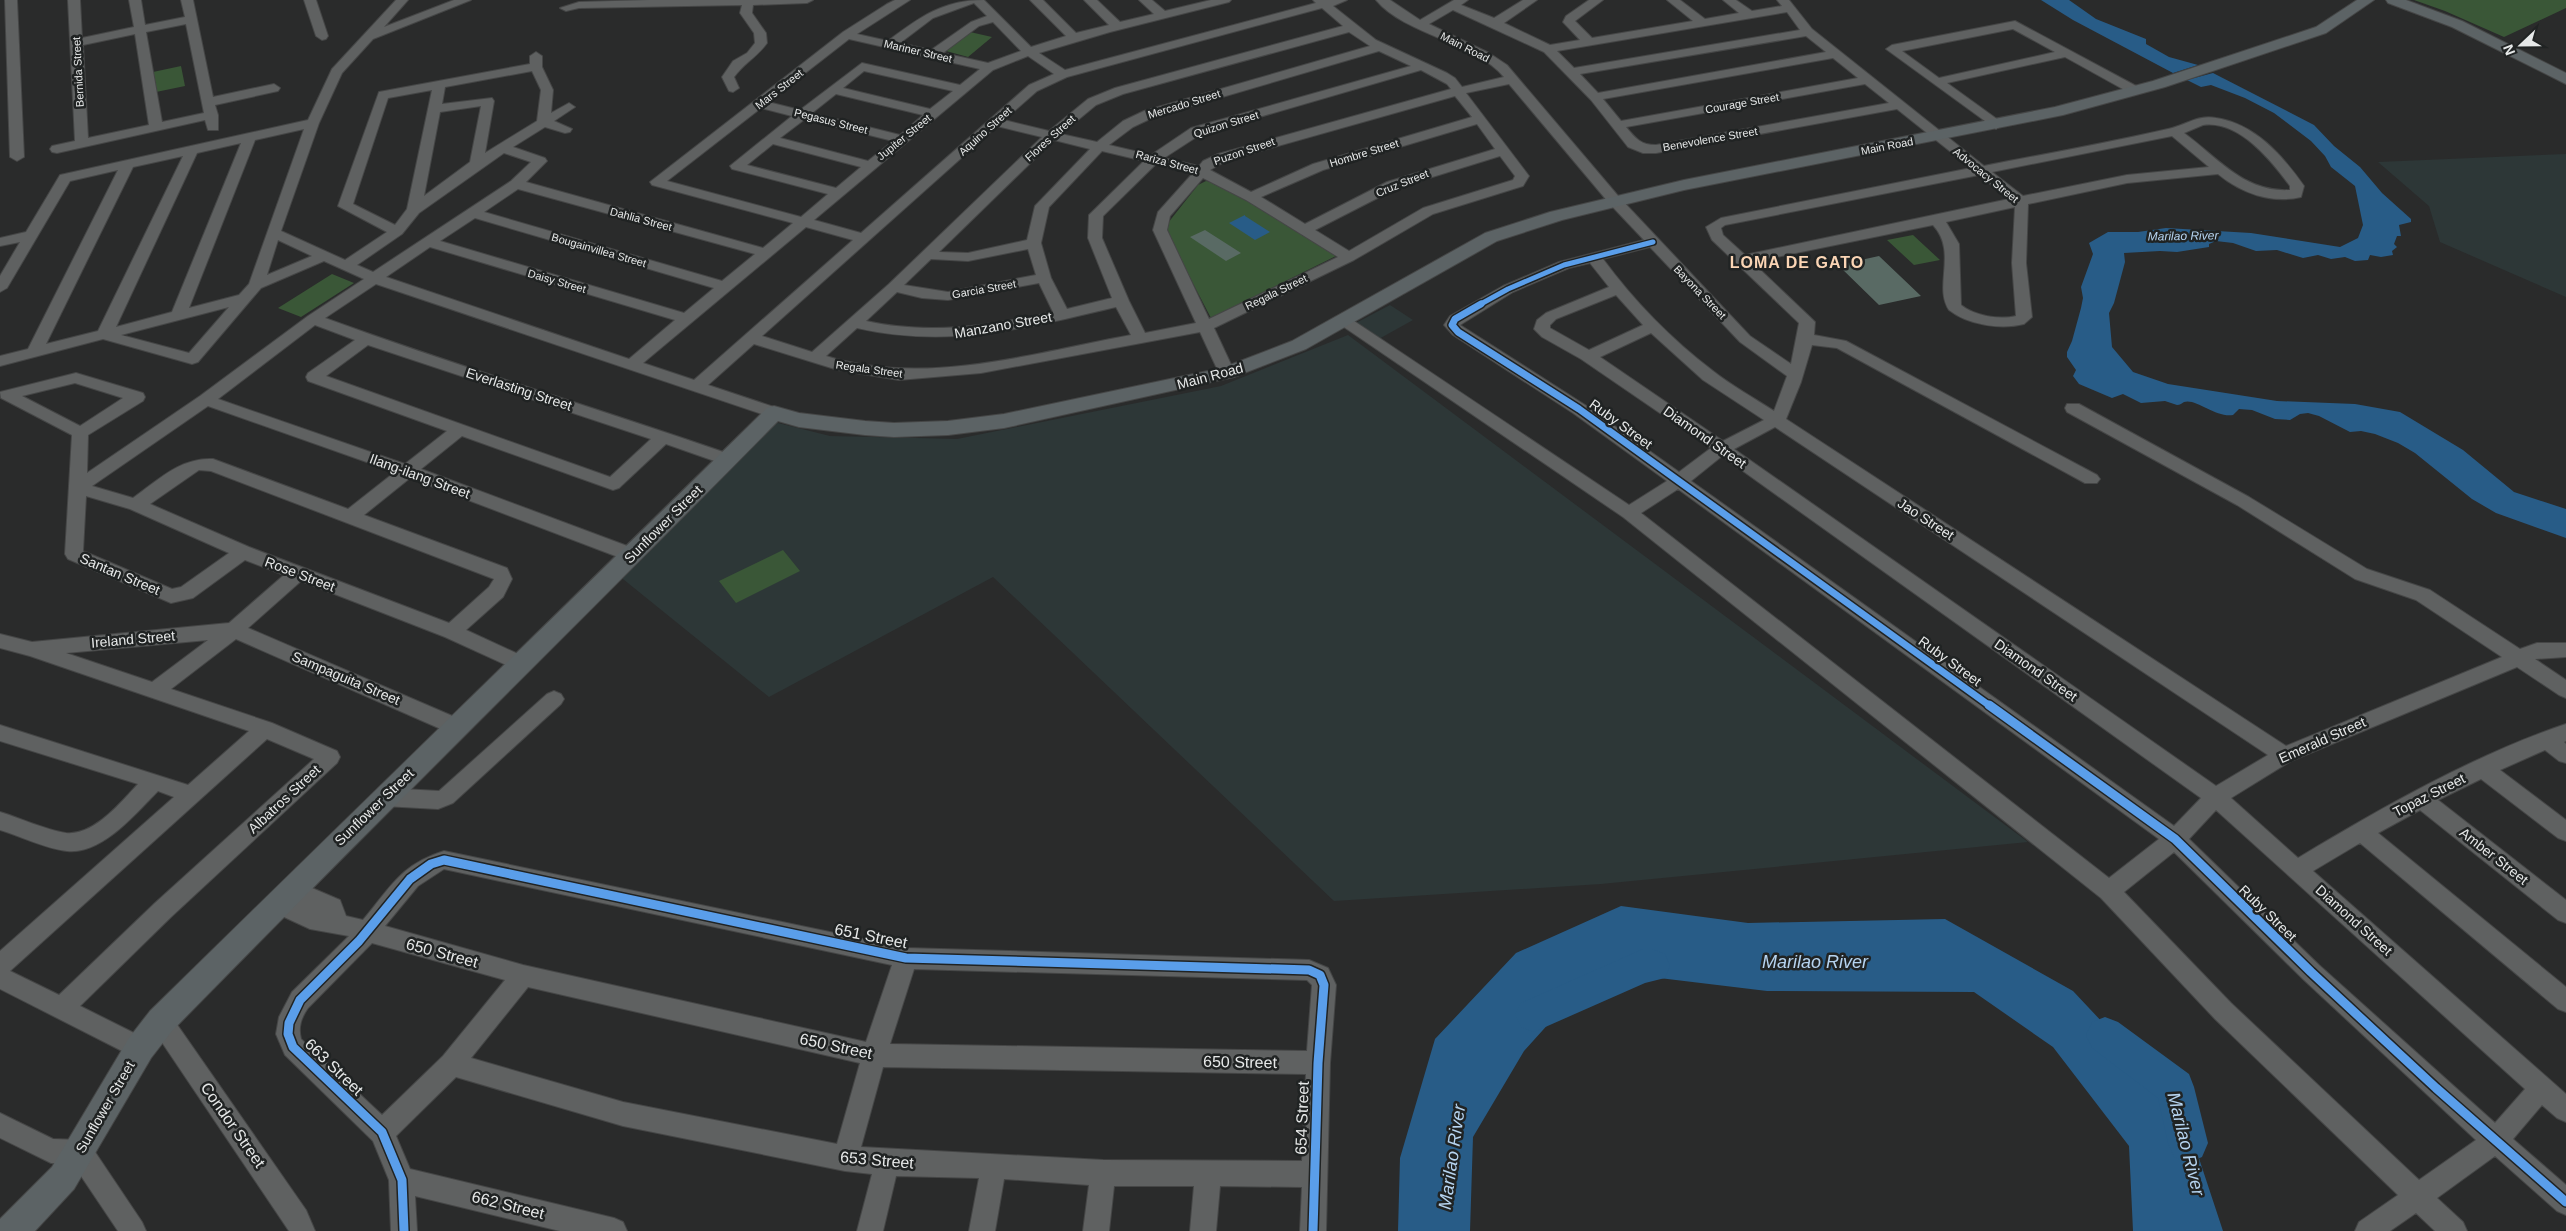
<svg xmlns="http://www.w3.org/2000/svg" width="2566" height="1231" viewBox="0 0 2566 1231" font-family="Arial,sans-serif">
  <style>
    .built { fill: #2d3737 }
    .green { fill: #3a5737 }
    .water { fill: #285c87 }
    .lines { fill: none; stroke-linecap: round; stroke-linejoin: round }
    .river { fill: #285c87; fill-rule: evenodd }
    .building { fill: #596a64 }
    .minor-casing { stroke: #454646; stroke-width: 2 }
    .major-casing { stroke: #454646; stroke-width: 2 }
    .minor { fill: #5f6161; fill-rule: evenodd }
    .major { fill: #5c6365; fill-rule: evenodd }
    .cycleway-far2-casing { stroke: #202323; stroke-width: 8 }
    .cycleway-far1-casing { stroke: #202323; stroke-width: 10 }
    .cycleway-casing { stroke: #202323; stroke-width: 12 }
    .cycleway-far2 { stroke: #5a9eea; stroke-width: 5 }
    .cycleway-far1 { stroke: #5a9eea; stroke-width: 7 }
    .cycleway { stroke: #5a9eea; stroke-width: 9 }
    .labels { text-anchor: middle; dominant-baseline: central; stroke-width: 5; stroke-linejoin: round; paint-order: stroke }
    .far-street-label { font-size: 11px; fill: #e6e8e8; stroke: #202323 }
    .far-water-label { font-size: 12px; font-style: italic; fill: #b6d4f0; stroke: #202323 }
    .street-label { font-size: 14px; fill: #e6e8e8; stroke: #202323 }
    .far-district-label { font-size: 16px; font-weight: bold; letter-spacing: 1px; fill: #fad5b5; stroke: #202323 }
    .near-street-label { font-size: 16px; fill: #e6e8e8; stroke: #202323 }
    .near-water-label { font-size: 18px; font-style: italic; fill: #b6d4f0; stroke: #202323 }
  </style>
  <rect width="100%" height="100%" fill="#2a2b2b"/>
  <path class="built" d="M2566 154V297L2440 242 2429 206 2378 162Z
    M1390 305 1413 320 1377 340 1354 324Z
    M1348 335 2028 842 1601 884 1334 901 993 577 769 697 618 575 774 422 830 436 957 439 1221 386Z"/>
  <path class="green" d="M2414 0H2566V8L2504 37 2445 11Z
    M970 32 992 37 968 57 946 51Z
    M181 66 185 86 156 92 153 72Z
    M1206 181 1213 182 1234 193 1338 255 1211 318 1164 228 1198 185Z
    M1913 235 1940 260 1914 265 1887 240Z
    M332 274 354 283 301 317 278 308Z
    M783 550 800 571 736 603 719 581Z"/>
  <path class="water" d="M2041 0H2069L2096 19 2146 39V44L2169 57 2198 65 2173 73 2073 20Z
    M2213 73 2314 125 2334 146 2360 167 2382 193 2411 219V222L2399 225 2401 236H2397L2394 244 2397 247 2392 251 2393 255 2381 257 2370 255 2368 260 2355 261 2345 257 2331 259 2318 255 2303 258 2277 250 2256 251 2233 243 2216 241 2209 244V247L2177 252 2160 251 2124 253 2125 262 2114 303 2109 313 2112 347 2133 372 2168 384 2277 401 2355 404 2400 412 2463 450 2514 492 2566 509V538L2496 513 2472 499 2415 453 2398 443 2375 434 2361 431 2350 432 2319 416 2308 413 2300 414 2290 420 2275 419 2252 410 2239 409 2233 415C2216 418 2196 398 2184 402 2182 403 2180 405 2177 405L2165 401 2141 403 2123 394 2112 398 2079 384 2073 376 2076 370 2067 357V352L2072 341 2081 308 2083 298 2081 287 2093 254 2089 243 2108 232H2138L2166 228 2251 233 2340 247 2358 238 2363 225 2355 186 2331 167 2325 156 2311 141 2274 113 2245 98 2211 85 2201 87 2187 80Z
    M1245 215V216L1270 232 1255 240 1229 223Z
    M1621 906 1748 923 1945 919 2073 991 2182 1107 2223 1231H2133L2129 1146 2053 1047 1974 992 1767 991 1651 977 1588 980 1524 1051 1473 1137 1470 1231H1398L1400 1158 1435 1039 1516 953Z"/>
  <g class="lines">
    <path class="river" d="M1643 949H1652L1665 954 1670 966 1665 978 1645 983 1534 1032 1521 1027 1515 1015 1521 1003Z
      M2105 1017 2118 1022 2189 1074 2194 1087 2208 1143 2202 1157 2188 1163 2174 1157 2168 1143 2158 1098 2092 1048 2086 1035 2092 1022Z"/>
  </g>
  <path class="building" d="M1205 230 1241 253 1226 261 1190 237Z
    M1879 256 1921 296 1879 305 1838 265Z"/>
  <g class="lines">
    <defs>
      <path id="minor" d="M5 0H17L24 157 17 161 10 157Z
        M68 0H80L82 38 134 27 129 0H141L145 25 185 17 181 0H193L213 97 274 84 280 88 278 91 215 105 218 115V130H208L205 120 57 153 52 152 50 149 52 146 75 141ZM186 24 204 113 162 122 146 32ZM135 34 149 125 88 138 83 45Z
        M304 0H316L328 36 326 39 322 40 316 36Z
        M396 0H408L384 27 454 0H471L373 39 342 73 319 123 281 231 345 260 387 232 338 206 379 92 530 64V56L536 52 542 56V67L553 90 551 113 569 103 575 107 554 121 572 129 570 132 565 133 545 127 513 147 545 158 547 161 526 182 763 248 793 223 652 185 650 182 843 32 887 4 895 0H910L857 34 888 41C920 17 943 0 984 0L1031 47 1066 36 1030 0H1043L1076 33 1109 25 1084 0H1097L1120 22 1154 14 1139 0H1152L1165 11 1211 0H1231L1229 2 1110 32 1039 53 1065 70 1316 3 1313 0H1347L1333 6 1376 40 1447 73 1455 78 1462 87 1504 77C1475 42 1405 35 1376 0H1390L1420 20 1454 0H1468L1461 5 1494 18 1523 0H1537L1504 23 1550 45 1580 40 1563 22 1566 16 1589 0H1603L1575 21 1592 38 1693 21 1667 0H1680L1705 19 1739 13 1723 0H1736L1752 11 1782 6 1777 0H1789L1812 29 1984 166C2045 154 2107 143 2168 129 2184 126 2198 114 2216 118 2255 124 2282 155 2304 186L2301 197C2271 204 2241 193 2218 174L2127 183 2028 204 2026 263 2032 317 2024 324C2001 330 1968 325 1949 310 1933 286 1958 252 1933 225L1752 262 1812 319 1815 322 1814 335 1846 341 2097 475 2100 479 2097 483H2085L1837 348 1812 345 1801 382 1786 419 2286 746 2502 657 2416 600 2355 579 2237 505 2067 412 2065 408 2067 404H2079L2249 497 2367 569 2430 590 2520 649 2537 643H2566V657L2535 659 2566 680V698L2559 695 2517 667 2291 761 2231 798 2298 858C2379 809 2476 754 2566 724V741L2564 742 2566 744V763L2559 761 2545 750 2500 770 2566 820V841L2558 838 2481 779 2438 800 2566 900V923L2558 920 2420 810 2378 833 2566 987V1012L2558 1009 2360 843 2313 871 2566 1094V1122L2557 1118 2542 1105 2513 1139 2566 1185V1215L2557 1211 2495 1156 2437 1198 2463 1222 2467 1231H2435L2416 1213 2390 1231H2355L2359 1222 2398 1195 2215 1019 2101 898 1623 517 1338 323 1335 320 1338 317H1348L1629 505 1667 481 1573 413 1453 335 1444 325 1450 316 1503 286 1559 262 1644 240 1609 203 1509 84 1466 93 1529 176 1523 186 1433 214 1354 260 1214 328 1235 373 1227 378 1219 373 1200 332 981 373 899 380 838 370 754 344 708 385 780 409 782 413 780 417 774 418 376 284 325 318C459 367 597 408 732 455L734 459 732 463 726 465 666 444 619 488 613 490 462 436 421 469 638 550 641 555 638 560 632 561 626 560 410 478 364 515 507 568 512 579 503 597 466 630 529 659 532 664 529 669 522 671 515 669 445 637 301 581 248 628 464 721 467 727 464 733 457 735 450 733 236 639 171 689 272 723 337 751 340 757 337 763 171 917 80 1006 148 1040 152 1048 148 1056 140 1059 132 1056 0 989V951L174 797 158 791C136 813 102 855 67 851 46 849 20 836 0 830V812C20 818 46 830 66 833 94 836 121 802 138 784L0 741V725L188 785 249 731 30 656 0 648V634L32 642 229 623 284 575 245 560 193 598 171 603 68 559 65 554 72 435 1 398 0 392 76 373 143 393 145 397 143 401 88 435 87 473 200 396 308 316 364 279 324 261 261 288 198 362 192 364 103 339 0 366V356L28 349 118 170 70 181 7 288 0 292V276L20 242 0 246V238L26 232 60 175 308 120 332 69ZM974 3 987 16 971 22 931 50 900 43 933 18ZM1322 8 1343 26 1115 88 1088 99 1049 131 1004 120 1037 91 1067 77ZM1453 10 1544 52 1591 100 1628 147 1643 153H1656L1897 109 1971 168 1721 218 1706 227 1712 240 1799 323 1791 364 1750 336 1619 197 1507 65 1489 53 1429 24ZM1787 12 1800 30 1574 68 1557 51ZM993 22 1021 51 988 63 943 53 979 26ZM1349 32 1370 46 1144 111 1123 121 1097 142 1061 134 1096 105 1123 94ZM1806 36 1826 52 1598 93 1580 74ZM849 39 980 69 960 85 862 63 800 110 768 102ZM1379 51 1411 66 1191 128 1151 155 1109 145 1133 127 1154 117ZM1028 56 1054 74 1029 85 861 233 814 220 993 70ZM1833 58 1858 78 1621 121 1603 99ZM1421 70 1447 84 1451 89 1218 154 1203 161 1199 166 1164 158 1201 134ZM532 71 541 90 537 121 485 153 494 101 492 98 442 104 445 87ZM864 71 953 91 930 109 843 88ZM1865 84 1889 103 1656 145C1641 145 1636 139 1626 127ZM432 90 407 209 395 225 353 204 388 98ZM836 94 923 115 900 135 812 113ZM1455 96 1472 117 1313 164 1251 192 1210 170 1228 160ZM481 106 470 162 424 196 440 112ZM761 108 792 116 730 166 732 169 828 194 801 217 667 181ZM805 119 893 141 868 161 780 138ZM1477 124 1495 149 1387 182 1305 224 1261 197 1323 170ZM2203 125C2239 120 2271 160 2290 186V190C2244 193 2217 157 2184 133ZM997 126 1042 137 889 284 812 352 762 336ZM304 129 249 284 239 295 189 308 255 140ZM2172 136 2209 167 2127 175 2023 196 1992 172ZM1054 140 1090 149 1035 206 1027 240 968 253 939 252ZM241 143 172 312 116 327 197 153ZM773 144 861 167 836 188 747 165ZM1102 151 1144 161 1089 215 1088 238 1112 298 1067 309 1051 278 1041 243 1049 207ZM504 153 531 162 511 181 373 272 357 265 402 234 419 213ZM183 156 98 331 46 344 133 167ZM1500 156 1515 176 1513 180 1423 208 1349 251 1315 230 1397 188ZM1156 164 1193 173 1158 212 1153 230 1196 323 1145 333 1129 301 1102 238 1103 216ZM1979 175 2009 199 1745 255 1723 235 1721 228 1725 225ZM1203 178 1246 200 1338 257 1209 319 1167 230 1170 216ZM518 189 755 254 722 281 484 212ZM2015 207 2012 263 2016 316C1999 320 1975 316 1961 305L1959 244 1946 222ZM475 218 714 288 684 313 440 241ZM806 227 853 240 694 380 643 363ZM278 240 312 256 267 275ZM430 247 675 320 629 359 386 277ZM1650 247 1740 342 1787 376 1774 411C1754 398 1732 386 1713 371 1671 339 1634 301 1603 259ZM1028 249 1036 275 948 292 904 285 931 259 968 261ZM1590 263 1609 287 1546 313 1537 320 1534 329 1542 337 1581 359 1711 448 1679 472 1585 405 1460 325 1513 292 1569 268ZM1039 283 1053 312C990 326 929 335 866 321L897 292 922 298 948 300ZM1616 295 1643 325 1589 350 1550 328V325L1556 319ZM229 307 189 353 121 335ZM1116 307 1131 335C1033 353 925 387 826 356L857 328C950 349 1026 328 1116 307ZM315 325 355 340 308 373 306 377 308 381 447 431 405 464 218 399ZM1651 333 1703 380 1764 420 1723 441 1600 357ZM368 345 651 439 610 477 326 376ZM75 383 123 398 80 426 22 396ZM208 406 395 472 348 509 213 459C181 457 158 480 133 498L92 486ZM1775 427 2268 755 2216 786 1734 449ZM1722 456 2201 798 2174 826 1691 481ZM199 470 211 471 494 579 489 587 449 623 249 547 150 504ZM1678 489 2159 839 2109 878 1641 513ZM86 496 130 509 229 553 181 587 172 589 83 551ZM208 640 152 682 66 653ZM267 739 314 759 155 903 59 995 10 971ZM2216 810 2525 1089 2495 1123 2319 965 2189 839ZM2174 852 2303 979 2476 1140 2419 1180 2231 1003 2124 892Z
        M649 0H813L807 3 753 5 752 13 766 33 767 43C757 57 744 63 734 77L739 88 733 92 729 91 722 77 733 61 747 53 755 43 754 33 740 13 742 5 579 8 566 11 560 8 579 2Z
        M2015 21 2138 87 2140 90 2138 93H2130L2065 57 1947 83 2001 122 2002 125 1996 129 1886 49 1892 45ZM2013 29 2055 52 1939 78 1902 51Z
        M554 691 561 694 564 699 561 704 453 803 438 809 384 806 377 803 374 797 377 791 384 788 439 791 547 694Z
        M444 851 906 948 1309 960 1328 968 1336 985 1330 1063 1326 1231H1300L1302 1187 1220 1186 1216 1231H1190L1194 1186H1114L1109 1231H1083L1089 1185 1004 1179 995 1231H969L979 1178 896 1176 883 1231H857L872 1174 845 1171 623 1126 456 1077 396 1136 410 1169 614 1218 623 1222 627 1231H560L415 1196 417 1231H391L389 1180 373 1141 285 1055 276 1034 279 1017 292 992 349 936 310 929 269 910 266 903 269 896 277 893 283 895 280 889 283 882 291 879 340 900 346 916 363 920C391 887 400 865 444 851ZM444 869 892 965 866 1042 523 965 385 926 418 886ZM372 943 505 980 443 1056 382 1115 301 1039C298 1027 301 1018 308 1008ZM914 969 1307 980 1312 985 1307 1051 890 1044ZM528 987 860 1063 837 1144 623 1102 471 1058ZM883 1067 1306 1074 1302 1161 1103 1160 861 1147Z
        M161 1010 169 1013 306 1210 315 1231H289L153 1029 149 1021 153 1013Z
        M0 1113 53 1139 80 1140 89 1143 142 1222 146 1231H118L73 1164 51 1163 0 1138Z"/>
      <path id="major" d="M2357 0H2374L2326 33 2165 87 2063 115 1684 190 1562 220 1497 241 1306 349 1234 377 1004 428 948 435 894 437 865 435 799 427 778 421C577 625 372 826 172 1031L151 1058 74 1189 35 1231H0V1219L52 1167 129 1038 150 1011C355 809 562 610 767 408L774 406 799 413 865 421 894 423 948 421 1004 414 1222 368 1292 341 1485 233 1550 212 1684 180 2055 107 2153 81 2316 27Z
        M2386 0H2406L2462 21 2566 73V84L2452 27 2388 3Z"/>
    </defs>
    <use href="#minor" class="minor-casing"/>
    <use href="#major" class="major-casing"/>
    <use href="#minor" class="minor"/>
    <use href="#major" class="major"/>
    <defs>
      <path id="cycleway-far2" d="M1479 305 1508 289 1564 265 1653 242"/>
      <path id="cycleway-far1" d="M1481 304 1455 319 1452 325 1458 332 1579 409 1990 706"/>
      <path id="cycleway" d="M1989 705 2175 839 2311 972 2436 1088 2566 1202
        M404 1231 402 1180 382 1132 293 1047 288 1034 289 1023 300 1000 359 941 410 879 431 864 444 860 906 958 1309 970 1320 975 1324 985 1318 1063 1313 1231"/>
    </defs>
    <use href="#cycleway-far2" class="cycleway-far2-casing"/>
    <use href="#cycleway-far1" class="cycleway-far1-casing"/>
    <use href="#cycleway" class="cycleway-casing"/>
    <use href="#cycleway-far2" class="cycleway-far2"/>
    <use href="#cycleway-far1" class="cycleway-far1"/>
    <use href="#cycleway" class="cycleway"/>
  </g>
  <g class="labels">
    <g class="far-street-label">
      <text transform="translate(1465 47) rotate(27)">Main Road</text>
      <text transform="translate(918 51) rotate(13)">Mariner Street</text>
      <text transform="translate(78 72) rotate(-93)">Bernida Street</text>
      <text transform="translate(779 89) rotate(-38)">Mars Street</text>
      <text transform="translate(1742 103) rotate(-10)">Courage Street</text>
      <text transform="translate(1184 104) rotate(-17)">Mercado Street</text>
      <text transform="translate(831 121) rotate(14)">Pegasus Street</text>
      <text transform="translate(1226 124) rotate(-17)">Quizon Street</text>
      <text transform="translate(985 131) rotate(-42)">Aquino Street</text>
      <text transform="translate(904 137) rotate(-39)">Jupiter Street</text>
      <text transform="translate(1050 138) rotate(-42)">Flores Street</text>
      <text transform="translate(1710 139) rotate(-10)">Benevolence Street</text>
      <text transform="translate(1887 146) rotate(-11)">Main Road</text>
      <text transform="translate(1244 151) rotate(-19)">Puzon Street</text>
      <text transform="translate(1364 153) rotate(-17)">Hombre Street</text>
      <text transform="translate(1167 162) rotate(15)">Rariza Street</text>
      <text transform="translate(1986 175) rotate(39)">Advocacy Street</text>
      <text transform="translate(1402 183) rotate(-22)">Cruz Street</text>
      <text transform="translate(641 219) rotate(15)">Dahlia Street</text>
      <text transform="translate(599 250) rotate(16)">Bougainvillea Street</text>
      <text transform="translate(557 281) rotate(16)">Daisy Street</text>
      <text transform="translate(984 289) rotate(-10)">Garcia Street</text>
      <text transform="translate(1276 292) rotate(-26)">Regala Street</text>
      <text transform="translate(1700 292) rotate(46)">Bayona Street</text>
      <text transform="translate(869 369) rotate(8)">Regala Street</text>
    </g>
    <g class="far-water-label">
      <text transform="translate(2183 236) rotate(-1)">Marilao River</text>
    </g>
    <g class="street-label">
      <text transform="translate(1003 325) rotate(-10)">Manzano Street</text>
      <text transform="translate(1210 376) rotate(-15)">Main Road</text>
      <text transform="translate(519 389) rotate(18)">Everlasting Street</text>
      <text transform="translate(1621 424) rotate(36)">Ruby Street</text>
      <text transform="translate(1705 437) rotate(35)">Diamond Street</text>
      <text transform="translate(420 476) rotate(20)">Ilang-ilang Street</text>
      <text transform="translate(1926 519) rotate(33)">Jao Street</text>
      <text transform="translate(663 524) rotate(-45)">Sunflower Street</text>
      <text transform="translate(120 574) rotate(23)">Santan Street</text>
      <text transform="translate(300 574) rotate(21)">Rose Street</text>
      <text transform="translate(133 639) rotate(-5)">Ireland Street</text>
      <text transform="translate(1950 661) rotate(36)">Ruby Street</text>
      <text transform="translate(2036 670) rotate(35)">Diamond Street</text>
      <text transform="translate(346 678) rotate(23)">Sampaguita Street</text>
      <text transform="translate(2322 740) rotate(-24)">Emerald Street</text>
      <text transform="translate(2429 795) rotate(-27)">Topaz Street</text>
      <text transform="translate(284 799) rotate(-43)">Albatros Street</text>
      <text transform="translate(374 807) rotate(-44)">Sunflower Street</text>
      <text transform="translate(2494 856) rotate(38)">Amber Street</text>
      <text transform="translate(2268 913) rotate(44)">Ruby Street</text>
      <text transform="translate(2354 920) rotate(42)">Diamond Street</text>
      <text transform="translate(105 1107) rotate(-60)">Sunflower Street</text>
    </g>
    <g class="far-district-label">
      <text x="1797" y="262">LOMA DE GATO</text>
    </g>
    <g class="near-street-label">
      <text transform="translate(871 936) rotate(11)">651 Street</text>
      <text transform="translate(442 953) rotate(15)">650 Street</text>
      <text transform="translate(836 1046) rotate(12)">650 Street</text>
      <text transform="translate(1240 1062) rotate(1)">650 Street</text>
      <text transform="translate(334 1067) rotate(44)">663 Street</text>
      <text transform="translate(1302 1118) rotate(-88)">654 Street</text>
      <text transform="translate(233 1125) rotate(55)">Condor Street</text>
      <text transform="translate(877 1160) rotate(5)">653 Street</text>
      <text transform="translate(508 1205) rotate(14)">662 Street</text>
    </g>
    <g class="near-water-label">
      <text x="1815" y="962">Marilao River</text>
      <text transform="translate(2186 1144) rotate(76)">Marilao River</text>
      <text transform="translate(1452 1157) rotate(-82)">Marilao River</text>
    </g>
  </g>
  <g transform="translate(2521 45) rotate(248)" stroke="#202323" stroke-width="4" paint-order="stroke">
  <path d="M0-4L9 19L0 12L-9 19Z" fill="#e6e8e8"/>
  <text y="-8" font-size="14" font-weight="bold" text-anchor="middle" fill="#e6e8e8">N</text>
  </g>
</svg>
